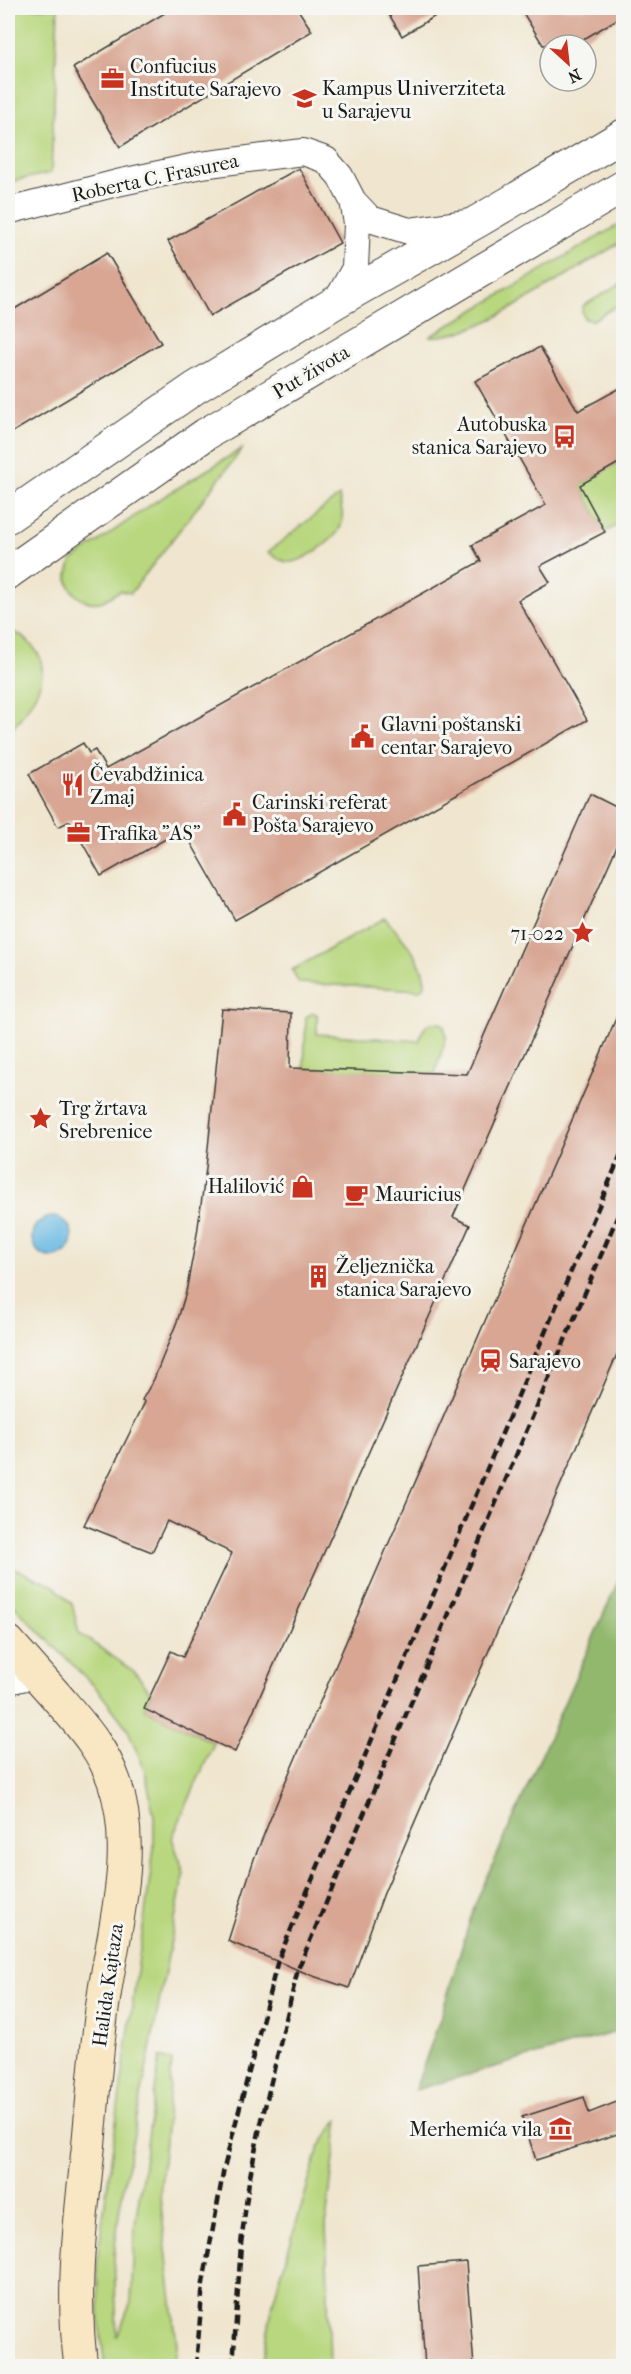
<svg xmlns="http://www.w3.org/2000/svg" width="631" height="2374" viewBox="0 0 631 2374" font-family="'IM FELL French Canon',serif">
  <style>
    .green { fill: #b8d77e; stroke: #6a7a4d; stroke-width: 1.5 }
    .forest { fill: #92b86d; stroke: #576a44; stroke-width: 1.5 }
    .water { fill: #66b8e2; stroke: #416a7f; stroke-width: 1.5 }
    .building { fill: #d8a693 }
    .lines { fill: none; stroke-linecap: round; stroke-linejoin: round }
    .minor-casing { stroke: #3c3a37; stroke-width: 28 }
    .tertiary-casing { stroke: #3c3a37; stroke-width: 34 }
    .secondary-casing { stroke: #3c3a37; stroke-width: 35 }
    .minor { stroke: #fff; stroke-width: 26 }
    .tertiary { stroke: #fff; stroke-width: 32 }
    .secondary { stroke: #f9e7c3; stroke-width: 33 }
    .rail { stroke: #1c1c1c; stroke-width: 4.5; stroke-dasharray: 9 4.5; stroke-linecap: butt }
    .labels { text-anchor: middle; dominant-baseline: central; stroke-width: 6; stroke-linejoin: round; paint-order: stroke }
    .poi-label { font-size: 20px; fill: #1c1c1c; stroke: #f6f6f2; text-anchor: start }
    .street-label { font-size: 20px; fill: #1c1c1c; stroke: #f6f6f2 }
  </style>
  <rect width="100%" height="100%" fill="#f6f6f2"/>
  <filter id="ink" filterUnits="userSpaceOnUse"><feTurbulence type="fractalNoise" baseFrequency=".0167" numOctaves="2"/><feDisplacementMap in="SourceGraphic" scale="12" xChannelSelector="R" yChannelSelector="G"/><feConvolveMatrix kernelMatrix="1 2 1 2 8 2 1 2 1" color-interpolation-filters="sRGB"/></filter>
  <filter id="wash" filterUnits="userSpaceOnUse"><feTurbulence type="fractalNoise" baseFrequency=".008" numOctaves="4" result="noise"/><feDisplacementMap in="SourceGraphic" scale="24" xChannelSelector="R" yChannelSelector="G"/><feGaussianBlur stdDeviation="1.35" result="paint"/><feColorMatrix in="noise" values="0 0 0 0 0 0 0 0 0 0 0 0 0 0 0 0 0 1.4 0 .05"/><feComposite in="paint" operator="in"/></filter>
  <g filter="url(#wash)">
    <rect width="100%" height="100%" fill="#f0e6cf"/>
    <path class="green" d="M8 8H58L51 173 8 182Z
      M623 222V241L514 307C489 322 458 336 429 337Z
      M623 282V302L593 320 585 319 582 312 583 306Z
      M243 448 131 593 120 591C114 594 106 601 99 602 83 605 66 591 68 574 69 569 71 564 72 560L155 502Z
      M623 460V522L605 532 580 485Z
      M339 496C341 507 345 517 340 528 335 540 302 563 289 562 281 562 275 557 268 552Z
      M8 631C21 634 25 637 34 648 58 676 24 712 8 735Z
      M385 918C400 936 425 960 425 985L420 990 299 983 292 970Z
      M313 1013 317 1014V1034L419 1041C423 1027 428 1018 444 1025L446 1038 435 1073 304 1069 306 1017Z
      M8 1566 54 1586 72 1604 79 1633 135 1672 151 1693 144 1709 214 1743 172 1838 184 1873 120 2206 114 2255 117 2337 131 2302 135 2224 160 2057 172 2061 160 2196 177 2346 174 2366H105L100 2330 97 2261 154 1848V1816L145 1771 127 1728 98 1690 8 1600Z
      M339 2119 326 2222 330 2366H262L273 2302 319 2147Z"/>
    <path class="forest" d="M623 1570V2030L415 2090 442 2013 474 1907Z"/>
    <path class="water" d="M32 1237a20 20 0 1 1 40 0a20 20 0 1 1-40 0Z"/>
    <g id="blocks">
      <path class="building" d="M173 8H297L312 31 120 147 73 68Z
        M385 8H449L402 36Z
        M520 8H624V15L574 45H543Z
        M299 168 340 243 210 316 168 241Z
        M107 253 161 343 8 435V313Z
        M540 347 578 411 624 386V460L580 485 605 532 540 566 550 582 518 600 587 720 235 920 183 829 101 876 70 821 58 827 29 774 83 743 89 753 95 750 106 769 481 561 472 545 546 505 475 381Z
        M590 794 624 811V830L453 1217 470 1225 235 1752 144 1709 171 1651 183 1657 232 1553 167 1521 152 1552 84 1525 145 1402 142 1400 154 1379 178 1319 186 1292 197 1234 206 1168 222 1009 291 1013 290 1068 467 1074Z
        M624 1000V1338L384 1893 349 1988 313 1976 228 1941 254 1859 284 1785Z
        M584 2097 589 2113 624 2099V2132L536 2160 522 2117Z
        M466 2262 474 2367H425L418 2266Z"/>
    </g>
  </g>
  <g filter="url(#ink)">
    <use href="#blocks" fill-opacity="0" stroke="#3c3a37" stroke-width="1.5"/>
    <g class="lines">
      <defs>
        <path id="minor" d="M353 201 370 219 409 231 471 222
          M8 211 117 183 201 165 303 152 326 160 340 176 353 201 357 223 355 268 336 302
          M8 1681 38 1674"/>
        <path id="tertiary" d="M8 517 195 388 336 302 480 220 624 135
          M8 573 206 434 624 186"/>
        <path id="secondary" d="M8 1642C24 1660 40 1678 56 1696 79 1723 102 1747 114 1781 138 1850 114 1927 104 1996 96 2047 93 2099 88 2150 80 2222 71 2294 81 2366"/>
      </defs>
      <use href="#minor" class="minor-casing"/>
      <use href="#tertiary" class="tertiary-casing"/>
      <use href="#secondary" class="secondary-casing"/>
      <use href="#minor" class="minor"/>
      <use href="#tertiary" class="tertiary"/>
      <use href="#secondary" class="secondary"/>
      <path class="rail" d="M196 2366 203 2283 224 2168 278 1960 624 1147
        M233 2366 241 2244 249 2181 259 2132 298 1969 624 1201"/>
    </g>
  </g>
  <defs>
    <symbol id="office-bare" viewBox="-9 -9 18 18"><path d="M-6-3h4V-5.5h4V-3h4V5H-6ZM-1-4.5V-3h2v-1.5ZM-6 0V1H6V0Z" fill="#c8321e" stroke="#f6f6f2" stroke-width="2.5" paint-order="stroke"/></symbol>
    <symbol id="university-bare" viewBox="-9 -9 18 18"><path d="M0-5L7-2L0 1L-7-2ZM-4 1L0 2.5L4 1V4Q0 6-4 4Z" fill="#c8321e" stroke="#f6f6f2" stroke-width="2.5" paint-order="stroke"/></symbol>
    <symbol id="bus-bare" viewBox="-9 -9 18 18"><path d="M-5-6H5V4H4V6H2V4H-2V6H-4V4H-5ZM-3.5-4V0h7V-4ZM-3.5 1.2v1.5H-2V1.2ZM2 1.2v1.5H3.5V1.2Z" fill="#c8321e" stroke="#f6f6f2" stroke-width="2.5" paint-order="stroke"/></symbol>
    <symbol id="civic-bare" viewBox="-9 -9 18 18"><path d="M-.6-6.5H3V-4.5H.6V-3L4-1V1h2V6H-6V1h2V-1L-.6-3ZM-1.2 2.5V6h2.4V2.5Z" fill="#c8321e" stroke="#f6f6f2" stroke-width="2.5" paint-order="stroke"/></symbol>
    <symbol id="restaurant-bare" viewBox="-9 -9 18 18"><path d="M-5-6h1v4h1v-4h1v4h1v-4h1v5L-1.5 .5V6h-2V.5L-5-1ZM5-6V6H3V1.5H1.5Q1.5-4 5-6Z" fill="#c8321e" stroke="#f6f6f2" stroke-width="2.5" paint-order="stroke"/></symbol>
    <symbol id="sight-bare" viewBox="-9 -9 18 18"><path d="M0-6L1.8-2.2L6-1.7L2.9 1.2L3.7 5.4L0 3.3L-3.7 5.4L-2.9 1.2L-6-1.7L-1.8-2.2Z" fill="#c8321e" stroke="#f6f6f2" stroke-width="2.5" paint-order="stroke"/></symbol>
    <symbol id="shop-bare" viewBox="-9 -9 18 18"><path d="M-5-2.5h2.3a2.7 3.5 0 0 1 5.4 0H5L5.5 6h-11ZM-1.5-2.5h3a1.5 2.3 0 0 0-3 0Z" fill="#c8321e" stroke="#f6f6f2" stroke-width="2.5" paint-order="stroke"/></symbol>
    <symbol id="cafe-bare" viewBox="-9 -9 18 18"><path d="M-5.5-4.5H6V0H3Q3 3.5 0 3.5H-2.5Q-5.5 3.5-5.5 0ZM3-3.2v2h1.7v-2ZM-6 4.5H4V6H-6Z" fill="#c8321e" stroke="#f6f6f2" stroke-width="2.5" paint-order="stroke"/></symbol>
    <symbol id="building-bare" viewBox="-9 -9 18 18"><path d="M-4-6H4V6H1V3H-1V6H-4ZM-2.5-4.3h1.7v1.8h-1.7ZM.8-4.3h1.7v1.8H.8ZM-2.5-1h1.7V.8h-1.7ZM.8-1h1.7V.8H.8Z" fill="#c8321e" stroke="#f6f6f2" stroke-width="2.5" paint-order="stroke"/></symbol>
    <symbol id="station-bare" viewBox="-9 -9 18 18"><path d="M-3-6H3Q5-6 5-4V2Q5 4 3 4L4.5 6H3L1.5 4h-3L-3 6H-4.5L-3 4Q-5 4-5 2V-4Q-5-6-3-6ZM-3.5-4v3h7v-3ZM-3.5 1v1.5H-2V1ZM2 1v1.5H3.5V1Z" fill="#c8321e" stroke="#f6f6f2" stroke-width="2.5" paint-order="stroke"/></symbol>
    <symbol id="museum-bare" viewBox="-9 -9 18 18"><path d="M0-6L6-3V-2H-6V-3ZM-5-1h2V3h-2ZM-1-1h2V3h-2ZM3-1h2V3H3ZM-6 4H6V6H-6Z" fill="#c8321e" stroke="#f6f6f2" stroke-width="2.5" paint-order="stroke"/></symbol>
  </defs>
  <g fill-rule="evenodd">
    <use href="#office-bare" x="96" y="62" width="33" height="33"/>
    <use href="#university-bare" x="288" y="82" width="33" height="33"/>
    <use href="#bus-bare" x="548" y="420" width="33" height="33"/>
    <use href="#civic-bare" x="346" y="720" width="33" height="33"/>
    <use href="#restaurant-bare" x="56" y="768" width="33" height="33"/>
    <use href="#civic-bare" x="218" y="798" width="33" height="33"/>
    <use href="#office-bare" x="62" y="816" width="33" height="33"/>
    <use href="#sight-bare" x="566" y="916" width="33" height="33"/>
    <use href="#sight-bare" x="24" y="1102" width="33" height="33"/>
    <use href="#shop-bare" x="286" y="1170" width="33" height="33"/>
    <use href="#cafe-bare" x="340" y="1178" width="33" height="33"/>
    <use href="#building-bare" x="302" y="1260" width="33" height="33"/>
    <use href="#station-bare" x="474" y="1344" width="33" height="33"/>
    <use href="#museum-bare" x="544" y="2112" width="33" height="33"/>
  </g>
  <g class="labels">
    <g class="poi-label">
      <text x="130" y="66">Confucius<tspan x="130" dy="23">Institute Sarajevo</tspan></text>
      <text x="322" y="88">Kampus Univerziteta<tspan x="322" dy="23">u Sarajevu</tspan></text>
      <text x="547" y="424" text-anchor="end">Autobuska<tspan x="547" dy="23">stanica Sarajevo</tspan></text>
      <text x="381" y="724">Glavni poštanski<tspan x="381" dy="23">centar Sarajevo</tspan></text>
      <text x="90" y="774">Čevabdžinica<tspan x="90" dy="23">Zmaj</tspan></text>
      <text x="252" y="802">Carinski referat<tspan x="252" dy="23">Pošta Sarajevo</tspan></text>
      <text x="97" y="833">Trafika "AS"</text>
      <text x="564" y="933" text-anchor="end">71-022</text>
      <text x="59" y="1108">Trg žrtava<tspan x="59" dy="23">Srebrenice</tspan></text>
      <text x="284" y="1186" text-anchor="end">Halilović</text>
      <text x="375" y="1194">Mauricius</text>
      <text x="336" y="1266">Željeznička<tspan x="336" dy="23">stanica Sarajevo</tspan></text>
      <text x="509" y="1361">Sarajevo</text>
      <text x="542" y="2129" text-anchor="end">Merhemića vila</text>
    </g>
    <g class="street-label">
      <text transform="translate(155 178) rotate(-12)">Roberta C. Frasurea</text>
      <text transform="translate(311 372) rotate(-31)">Put života</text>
      <text transform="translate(108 1985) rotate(-82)">Halida Kajtaza</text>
    </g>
  </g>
  <rect width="631" height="2374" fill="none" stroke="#f6f6f2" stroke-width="30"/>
  <g transform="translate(568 63) rotate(153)"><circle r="28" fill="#f6f6f2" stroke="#9f9f9c" stroke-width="1.5"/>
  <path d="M0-4.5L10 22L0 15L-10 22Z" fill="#c8321e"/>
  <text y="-9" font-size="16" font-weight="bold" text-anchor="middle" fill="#1c1c1c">N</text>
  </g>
</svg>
